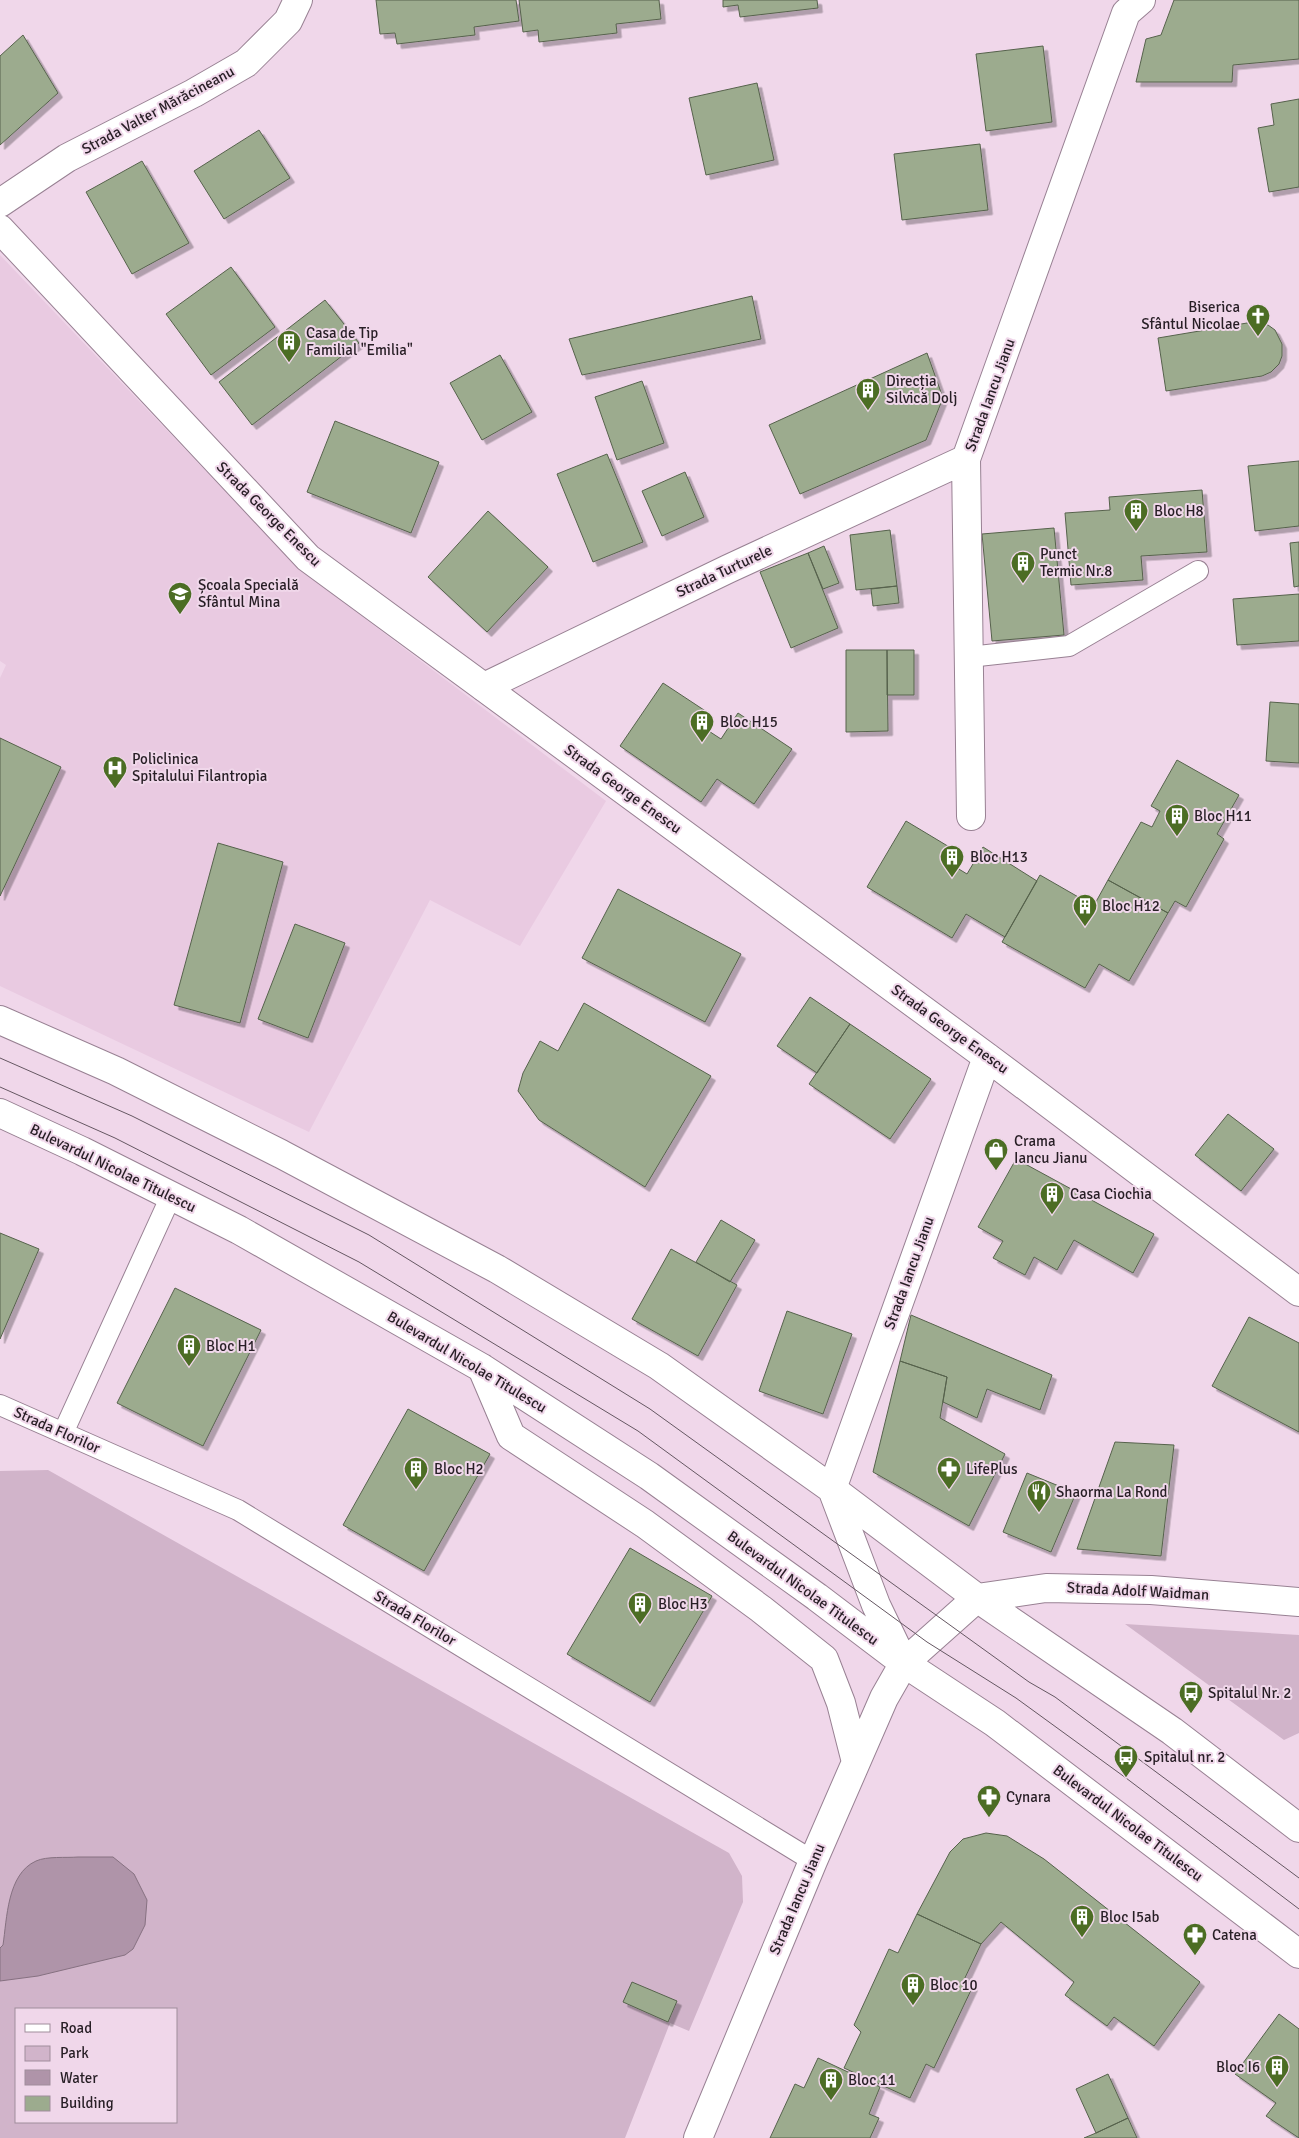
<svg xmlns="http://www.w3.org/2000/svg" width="1299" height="2138" viewBox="0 0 1299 2138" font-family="Signika,sans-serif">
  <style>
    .built { fill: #e9cae1 }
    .green { fill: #d1b4ca; fill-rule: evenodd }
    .water { fill: #af94a9; stroke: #867181 }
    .building { fill: #9cab8e; stroke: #56624c; filter: url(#shadow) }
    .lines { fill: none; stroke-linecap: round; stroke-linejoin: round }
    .lane-casing { stroke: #988193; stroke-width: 22 }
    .street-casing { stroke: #988193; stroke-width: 30 }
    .secondary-casing { stroke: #988193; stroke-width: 30 }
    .lane { stroke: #fff; stroke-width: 20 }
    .street { stroke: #fff; stroke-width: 28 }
    .secondary { stroke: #fff; stroke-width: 28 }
    .tram { stroke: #655762; stroke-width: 1 }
    .labels { text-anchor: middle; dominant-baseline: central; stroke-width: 4; stroke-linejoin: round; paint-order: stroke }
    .street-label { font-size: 15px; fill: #271e25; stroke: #f0d7ea }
    .poi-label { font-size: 15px; fill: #271e25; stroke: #f0d7ea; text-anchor: start }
  </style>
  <defs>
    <filter id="shadow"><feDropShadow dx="4.5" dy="4.5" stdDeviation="0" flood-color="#0004"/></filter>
  </defs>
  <rect width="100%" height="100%" fill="#f0d7ea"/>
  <path class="built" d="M0 255 298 568 606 801 520 946 430 900 309 1132 0 986V678L6 665 0 661Z"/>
  <path class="green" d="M48 1470 729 1853 742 1876 743 1902 689 2031 670 2023 625 2138H0V1471ZM16 2009H176V2122H16Z
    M1125 1624 1299 1635V1733L1284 1740Z"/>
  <path class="water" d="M78 1857H113L134 1874 147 1900 145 1925 133 1949 125 1955 38 1976 0 1981V1948L3 1945C7 1919 7 1874 36 1861 47 1856 66 1858 78 1857Z"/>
  <path class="building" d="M376 0H516L519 21 474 27 475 35 397 44 395 33 380 34Z
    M519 0H659L661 19 616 24 617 33 539 42 538 30 523 32Z
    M723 0H817L818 8 740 17 738 5 723 7Z
    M1174 0H1299V59L1233 65 1232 82H1136L1146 39 1161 35Z
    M23 35 58 93 0 145V56Z
    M1043 46 1052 122 986 131 976 54Z
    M757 83 774 160 706 175 689 98Z
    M1299 99V187L1269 192 1258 128 1274 125 1271 104Z
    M259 130 290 178 224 219 194 171Z
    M980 144 988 210 902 220 894 154Z
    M142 161 189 243 132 274 86 192Z
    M231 267 275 327 211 375 166 314Z
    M752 296 761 339 582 375 569 339Z
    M325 300 359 343 252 425 219 382Z
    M1253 322 1268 325 1275 330 1282 344V356L1279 364 1271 372 1262 376 1166 391 1158 338Z
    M927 353 943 398 926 440 800 494 769 425Z
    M500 355 532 412 482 440 450 383Z
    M642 381 664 443 617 460 595 397Z
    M335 421 439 462 411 533 307 492Z
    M607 454 643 542 593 562 557 474Z
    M1299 461V526L1255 531 1248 466Z
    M685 472 704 517 662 536 642 491Z
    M1202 490 1207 552 1141 556 1143 580 1071 585 1065 513 1110 510 1109 497Z
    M488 511 548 567 487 632 428 577Z
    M1054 528 1064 635 992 641 982 534Z
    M890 530 897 586 856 590 850 535Z
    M1299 542V586L1294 587 1290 543Z
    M824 546 839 583 823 589 808 553Z
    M808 553 838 628 791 648 760 572Z
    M897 586 899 603 873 606 871 589Z
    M1299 594V641L1237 645 1233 599Z
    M846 650H887L888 731 846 732Z
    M887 650H914V695H887Z
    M663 683 707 712 698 724 721 739 738 713 792 749 754 804 717 779 701 802 620 746Z
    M1270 702 1299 704V763L1266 761Z
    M0 738 61 767 0 896Z
    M1177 760 1239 795 1217 834 1224 839 1186 907 1175 901 1168 913 1108 880 1141 822 1152 827 1160 811 1151 806Z
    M906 821 951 848 944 860 967 874 983 847 1037 881 1005 937 966 914 952 938 867 887Z
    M218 843 283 862 240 1023 174 1005Z
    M1040 875 1087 902 1080 914 1087 918 1108 880 1168 913 1129 981 1099 964 1085 988 1002 942Z
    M618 889 741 954 705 1022 582 958Z
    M295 924 345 943 308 1038 258 1019Z
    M810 997 850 1024 817 1073 777 1046Z
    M584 1003 711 1076 645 1187 539 1120 518 1091 523 1073 540 1041 558 1051Z
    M850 1024 931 1079 890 1139 809 1084Z
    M1228 1114 1274 1149 1241 1191 1195 1155Z
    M1016 1159 1154 1234 1133 1273 1074 1240 1057 1270 1034 1257 1025 1275 993 1258 1003 1241 978 1227Z
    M721 1220 755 1240 730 1282 696 1262Z
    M0 1233 39 1249 0 1339Z
    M671 1249 737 1285 698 1356 632 1319Z
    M175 1288 261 1330 203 1446 117 1403Z
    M787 1311 852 1334 823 1414 759 1391Z
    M911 1315 1052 1375 1040 1410 987 1389 977 1418 943 1402 947 1377 900 1361Z
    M1249 1317 1299 1343V1432L1212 1386Z
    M900 1361 947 1377 940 1418 1005 1454 969 1526 873 1472Z
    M408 1409 490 1454 424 1571 343 1525Z
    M1115 1442 1174 1445 1161 1556 1077 1549Z
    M1027 1473 1076 1493 1051 1552 1003 1532Z
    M630 1548 712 1596 650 1702 567 1654Z
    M986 1833 1007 1836 1044 1859 1200 1982 1154 2046 1114 2017 1107 2026 1065 1995 1074 1982 1001 1922 981 1944 917 1914 950 1852 963 1839Z
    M917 1914 981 1944 963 1982 973 1986 934 2068 926 2064 910 2098 844 2068 861 2032 854 2025 889 1949 898 1953Z
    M632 1982 677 2001 668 2022 623 2002Z
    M1279 2014 1299 2029V2138L1266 2116 1276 2103 1235 2074Z
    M818 2058 880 2087 869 2114 879 2118 870 2138H770L795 2084 804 2088Z
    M1108 2074 1128 2118 1096 2133 1076 2089Z
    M1128 2118 1137 2138H1084L1096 2133Z"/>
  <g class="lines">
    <defs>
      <path id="lane" d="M969 657 1069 646 1198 571
        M0 1405 238 1510 813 1861
        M63 1433 171 1196"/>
      <path id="street" d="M0 203 67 158 194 93 246 63 288 21 298 0
        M484 687 728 569 966 459
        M971 816 966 459 1126 13 1141 0"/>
      <path id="secondary" d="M0 229 308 558 987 1057 1299 1292
        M0 1020 116 1071 281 1154 497 1269 659 1366 832 1489 977 1598 1172 1731 1299 1828
        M0 1113 82 1151 239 1230 482 1368 649 1476 817 1597 904 1663 995 1723 1299 1954
        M482 1368 511 1436 645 1524 761 1609 824 1659 841 1703 856 1762
        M977 1598 1046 1588 1151 1590 1299 1602
        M901 1657 876 1605 832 1489 987 1057
        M698 2138 813 1861 884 1698 904 1663 977 1598"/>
    </defs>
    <use href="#lane" class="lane-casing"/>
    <use href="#street" class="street-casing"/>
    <use href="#secondary" class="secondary-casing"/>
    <use href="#lane" class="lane"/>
    <use href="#street" class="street"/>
    <use href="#secondary" class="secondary"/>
    <path class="tram" d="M0 1058 132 1116 369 1235 650 1409 1029 1682 1055 1697 1299 1878
      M0 1087 115 1138 359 1262 638 1431 927 1642 1016 1698 1126 1778 1299 1909"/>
  </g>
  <defs>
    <symbol id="church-pin" viewBox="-11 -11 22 30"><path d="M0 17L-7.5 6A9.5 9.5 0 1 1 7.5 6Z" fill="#4c6d24" stroke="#f0d7ea"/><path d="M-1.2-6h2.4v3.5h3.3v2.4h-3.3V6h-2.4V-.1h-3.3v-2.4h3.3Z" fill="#fff"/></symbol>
    <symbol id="building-pin" viewBox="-11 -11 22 30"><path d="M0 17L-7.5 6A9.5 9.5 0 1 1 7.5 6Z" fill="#4c6d24" stroke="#f0d7ea"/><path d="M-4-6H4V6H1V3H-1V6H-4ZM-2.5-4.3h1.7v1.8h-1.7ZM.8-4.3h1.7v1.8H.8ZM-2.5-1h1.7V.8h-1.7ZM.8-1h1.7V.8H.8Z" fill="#fff"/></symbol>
    <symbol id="school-pin" viewBox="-11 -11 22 30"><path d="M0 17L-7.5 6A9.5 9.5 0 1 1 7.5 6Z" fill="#4c6d24" stroke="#f0d7ea"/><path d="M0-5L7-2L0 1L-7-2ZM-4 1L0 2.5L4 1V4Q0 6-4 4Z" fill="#fff"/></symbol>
    <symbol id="hospital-pin" viewBox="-11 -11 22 30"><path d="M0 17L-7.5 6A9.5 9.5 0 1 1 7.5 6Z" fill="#4c6d24" stroke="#f0d7ea"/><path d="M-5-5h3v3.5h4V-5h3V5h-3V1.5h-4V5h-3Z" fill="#fff"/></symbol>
    <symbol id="shop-pin" viewBox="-11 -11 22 30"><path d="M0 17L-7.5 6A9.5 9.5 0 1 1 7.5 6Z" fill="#4c6d24" stroke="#f0d7ea"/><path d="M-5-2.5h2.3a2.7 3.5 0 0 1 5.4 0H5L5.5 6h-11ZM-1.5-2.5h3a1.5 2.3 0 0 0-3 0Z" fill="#fff"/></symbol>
    <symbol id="pharmacy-pin" viewBox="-11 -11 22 30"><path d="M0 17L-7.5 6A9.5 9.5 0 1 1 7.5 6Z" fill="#4c6d24" stroke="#f0d7ea"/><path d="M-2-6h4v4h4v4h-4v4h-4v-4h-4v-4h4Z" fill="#fff"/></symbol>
    <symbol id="restaurant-pin" viewBox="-11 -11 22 30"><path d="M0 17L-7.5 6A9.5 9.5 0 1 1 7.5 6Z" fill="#4c6d24" stroke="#f0d7ea"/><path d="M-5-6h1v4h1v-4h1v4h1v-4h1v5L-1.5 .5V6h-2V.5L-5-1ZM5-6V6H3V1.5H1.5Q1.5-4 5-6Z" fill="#fff"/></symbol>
    <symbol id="bus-pin" viewBox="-11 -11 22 30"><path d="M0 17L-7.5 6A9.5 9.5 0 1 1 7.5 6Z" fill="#4c6d24" stroke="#f0d7ea"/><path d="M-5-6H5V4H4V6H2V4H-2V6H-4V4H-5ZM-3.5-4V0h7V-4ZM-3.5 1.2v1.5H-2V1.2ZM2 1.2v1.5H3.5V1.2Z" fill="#fff"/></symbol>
  </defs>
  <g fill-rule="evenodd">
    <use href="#church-pin" x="1244" y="302" width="28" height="38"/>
    <use href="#building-pin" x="275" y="328" width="28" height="38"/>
    <use href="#building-pin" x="854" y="376" width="28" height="38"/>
    <use href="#building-pin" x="1122" y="497" width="28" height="38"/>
    <use href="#building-pin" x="1009" y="549" width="28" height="38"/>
    <use href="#school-pin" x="166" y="580" width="28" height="38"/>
    <use href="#building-pin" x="688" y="708" width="28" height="38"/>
    <use href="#hospital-pin" x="101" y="754" width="28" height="38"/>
    <use href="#building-pin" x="1163" y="802" width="28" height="38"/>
    <use href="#building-pin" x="938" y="843" width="28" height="38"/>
    <use href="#building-pin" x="1071" y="892" width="28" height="38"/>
    <use href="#shop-pin" x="982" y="1136" width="28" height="38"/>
    <use href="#building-pin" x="1038" y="1180" width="28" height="38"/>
    <use href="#building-pin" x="175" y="1332" width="28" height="38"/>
    <use href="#building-pin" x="402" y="1455" width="28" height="38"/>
    <use href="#pharmacy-pin" x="935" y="1455" width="28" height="38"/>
    <use href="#restaurant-pin" x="1025" y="1478" width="28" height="38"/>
    <use href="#building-pin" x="626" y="1590" width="28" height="38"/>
    <use href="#bus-pin" x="1177" y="1679" width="28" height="38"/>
    <use href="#bus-pin" x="1112" y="1743" width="28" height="38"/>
    <use href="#pharmacy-pin" x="975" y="1783" width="28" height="38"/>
    <use href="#building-pin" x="1068" y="1903" width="28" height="38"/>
    <use href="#pharmacy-pin" x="1181" y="1921" width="28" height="38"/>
    <use href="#building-pin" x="899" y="1971" width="28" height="38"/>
    <use href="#building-pin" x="1263" y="2053" width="28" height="38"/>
    <use href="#building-pin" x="817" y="2066" width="28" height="38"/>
  </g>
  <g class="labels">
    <g class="street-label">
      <text transform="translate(158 110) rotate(-28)">Strada Valter Mărăcineanu</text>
      <text transform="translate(990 395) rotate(-70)">Strada Iancu Jianu</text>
      <text transform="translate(269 514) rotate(45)">Strada George Enescu</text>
      <text transform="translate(724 571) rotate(-25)">Strada Turturele</text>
      <text transform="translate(623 789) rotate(36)">Strada George Enescu</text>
      <text transform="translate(950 1029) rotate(36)">Strada George Enescu</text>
      <text transform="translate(113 1168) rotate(26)">Bulevardul Nicolae Titulescu</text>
      <text transform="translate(909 1273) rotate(-70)">Strada Iancu Jianu</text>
      <text transform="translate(467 1362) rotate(31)">Bulevardul Nicolae Titulescu</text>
      <text transform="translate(57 1430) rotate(24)">Strada Florilor</text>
      <text transform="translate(803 1588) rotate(36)">Bulevardul Nicolae Titulescu</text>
      <text transform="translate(1138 1591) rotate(3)">Strada Adolf Waidman</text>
      <text transform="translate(415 1618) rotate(31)">Strada Florilor</text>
      <text transform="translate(1128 1823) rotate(37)">Bulevardul Nicolae Titulescu</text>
      <text transform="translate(797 1899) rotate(-67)">Strada Iancu Jianu</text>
    </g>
    <g class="poi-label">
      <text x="1240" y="307" text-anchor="end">Biserica<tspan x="1240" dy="17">Sfântul Nicolae</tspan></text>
      <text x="306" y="333">Casa de Tip<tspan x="306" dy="17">Familial "Emilia"</tspan></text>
      <text x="886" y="381">Direcția<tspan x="886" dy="17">Silvică Dolj</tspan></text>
      <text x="1154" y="511">Bloc H8</text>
      <text x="1040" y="554">Punct<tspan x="1040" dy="17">Termic Nr.8</tspan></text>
      <text x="198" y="585">Școala Specială<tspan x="198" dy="17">Sfântul Mina</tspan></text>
      <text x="720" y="722">Bloc H15</text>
      <text x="132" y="759">Policlinica<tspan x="132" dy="17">Spitalului Filantropia</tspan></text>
      <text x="1194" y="816">Bloc H11</text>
      <text x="970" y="857">Bloc H13</text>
      <text x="1102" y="906">Bloc H12</text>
      <text x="1014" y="1141">Crama<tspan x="1014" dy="17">Iancu Jianu</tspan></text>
      <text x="1070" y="1194">Casa Ciochia</text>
      <text x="206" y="1346">Bloc H1</text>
      <text x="434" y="1469">Bloc H2</text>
      <text x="966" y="1469">LifePlus</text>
      <text x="1056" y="1492">Shaorma La Rond</text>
      <text x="658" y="1604">Bloc H3</text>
      <text x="1208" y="1693">Spitalul Nr. 2</text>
      <text x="1144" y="1757">Spitalul nr. 2</text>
      <text x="1006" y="1797">Cynara</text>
      <text x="1100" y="1917">Bloc I5ab</text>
      <text x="1212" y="1935">Catena</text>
      <text x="930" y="1985">Bloc 10</text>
      <text x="1260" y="2067" text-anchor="end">Bloc I6</text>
      <text x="848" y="2080">Bloc 11</text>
    </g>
  </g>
  <rect x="15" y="2008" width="162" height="115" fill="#f0d7ea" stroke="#a08d9b"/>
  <rect x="25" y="2024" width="25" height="8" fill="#ffffff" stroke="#a08d9b"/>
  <text x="60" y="2033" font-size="15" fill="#271e25">Road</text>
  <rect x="25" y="2046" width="25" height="15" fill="#d1b4ca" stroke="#a08d9b"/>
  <text x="60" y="2058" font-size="15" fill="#271e25">Park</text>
  <rect x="25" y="2070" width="25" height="15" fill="#af94a9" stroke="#a08d9b"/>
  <text x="60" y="2083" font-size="15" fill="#271e25">Water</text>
  <rect x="25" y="2096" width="25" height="15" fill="#9cab8e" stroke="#a08d9b"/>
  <text x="60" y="2108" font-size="15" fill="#271e25">Building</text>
</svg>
